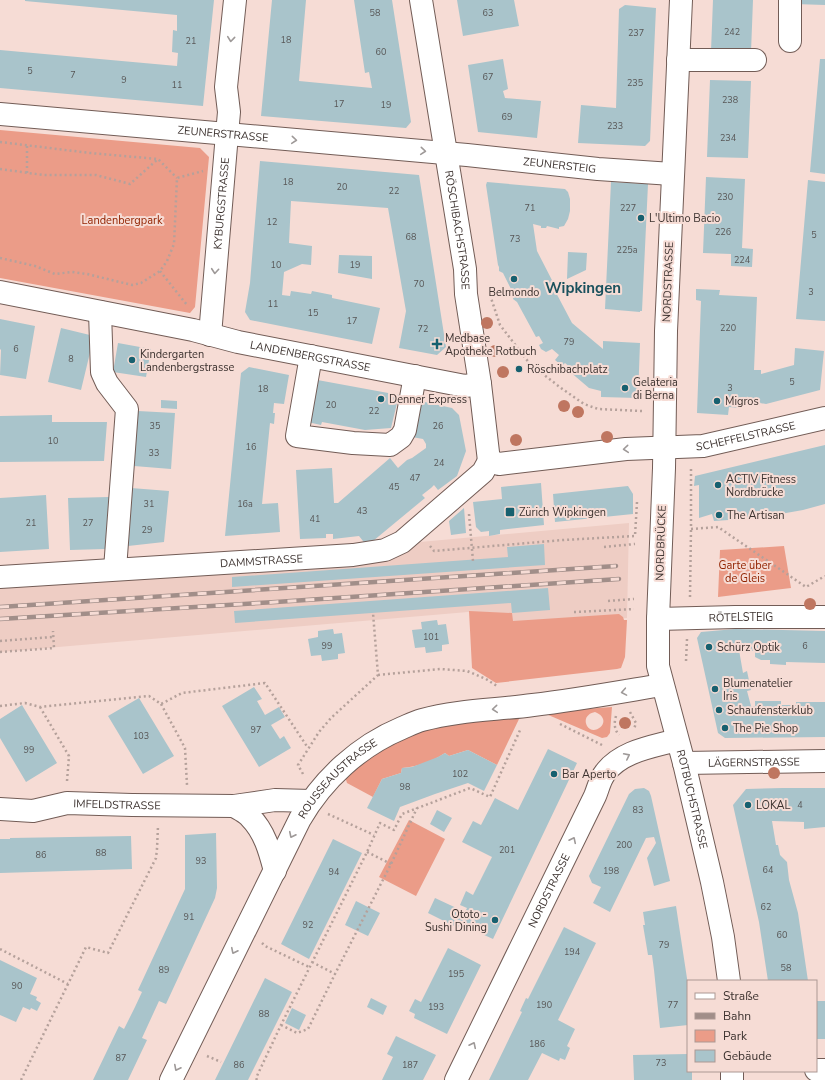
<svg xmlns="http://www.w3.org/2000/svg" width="825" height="1080" viewBox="0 0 825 1080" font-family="'Nunito Sans',sans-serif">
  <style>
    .built { fill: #eecdc4 }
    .green { fill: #eb9c88; fill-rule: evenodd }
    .building { fill: #a9c4cb }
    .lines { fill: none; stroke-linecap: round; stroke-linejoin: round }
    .minor-casing { stroke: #725c56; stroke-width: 24 }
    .path { stroke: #b5a19b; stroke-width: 2.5; stroke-dasharray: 2 3; stroke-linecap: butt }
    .minor { stroke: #fff; stroke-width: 22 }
    .rail-casing { stroke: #a18e89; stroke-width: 4.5 }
    .rail { stroke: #f6dcd5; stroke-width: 3; stroke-dasharray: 9; stroke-linecap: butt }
    .tree { fill: #bf7660 }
    .oneway { stroke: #9e9998 }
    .poi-dot { fill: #17606f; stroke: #f6dcd5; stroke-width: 1.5 }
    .labels { text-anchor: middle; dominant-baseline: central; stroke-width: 4; stroke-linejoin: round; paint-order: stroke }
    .number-label { font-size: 9px; fill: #585757 }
    .street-label { font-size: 11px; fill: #3d3330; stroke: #f6dcd5 }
    .poi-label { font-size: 11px; fill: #3d3330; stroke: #f6dcd5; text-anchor: start }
    .park-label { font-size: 11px; fill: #922300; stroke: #f6dcd5 }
    .district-label { font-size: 15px; font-weight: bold; fill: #1a515d; stroke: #f6dcd5 }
  </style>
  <rect width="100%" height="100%" fill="#f6dcd5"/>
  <path class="built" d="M629 523 627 618 541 625 512 621 468 612 0 652V585L381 559 403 554 420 542Z"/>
  <path class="green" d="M0 130 200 148 209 157 195 307 190 313 0 278Z
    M784 546 791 588 718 597 720 550Z
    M469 611 512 613 513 621 619 614 623 617 624 620H627L625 657 621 668 617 669 496 683 472 668Z
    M612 707 610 733 607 737 602 738 546 714 545 712ZM595 712C615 720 594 738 587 726 583 718 589 713 595 712Z
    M520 717 497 765 468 750 449 756 445 753C433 761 417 767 402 768L401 773 382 779 373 797 347 783 344 773 426 725Z
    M409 820 445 839 416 896 379 877Z"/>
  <path class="building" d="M25 0H214L203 106 0 88V50L177 66 178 53 172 52 173 30 177 31V15L25 1Z
    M272 0H306L299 81 372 88 369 72 365 73 354 0H392L411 122 406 128 261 116Z
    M457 0H514L519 26 463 36Z
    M713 0H753L751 52 711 51Z
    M794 0H825V5L794 4Z
    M625 5 656 8 650 141 645 146 578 143 581 105 616 108 619 9Z
    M503 59 508 89 503 91 505 98 541 101 537 138 478 132 468 65Z
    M820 59H825V174L810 172Z
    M710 80 751 81 748 158 707 157Z
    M260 161 419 175 446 347 437 355 399 348 406 311 388 208 291 201 289 243 312 246 311 265 302 264 284 272 282 295 290 296 291 291 311 294 312 291 332 295V298L380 308 372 344 250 320 245 312 250 283Z
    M706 177 745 179 742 248 753 249 752 267 731 266V254L703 253Z
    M808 180 825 182V321L796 319Z
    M487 182 565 189 568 192 570 199V211L568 219 564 226 559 227V229L547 226 546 228H541V226L533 224 537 251 555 286 553 287 572 323 603 349V341L640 343 638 398 601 397V391L589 388 569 371 571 368 565 363 562 366 555 360 559 355 552 349 546 352 541 349 539 345 543 343 539 336 536 337 517 302 513 299 514 295 503 273 499 271V267L498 265 486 185Z
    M611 182 648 184 642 311H640V312L605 309Z
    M568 252 587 253 586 270 567 279Z
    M339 255 372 256V279L338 273Z
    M696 289 720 290 719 295 757 297 754 370H761V374L794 365 795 348 824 351 820 390 766 404 754 402V405H741V408L729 407 728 415 697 413 701 301 696 300Z
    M0 319 35 326 26 379 0 375 1 350 0 349Z
    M61 328 94 336 81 390 48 382Z
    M118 343 151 349 146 377 113 372Z
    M249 367 289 375 284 404 274 403 273 413H275L274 424 270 423 262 504 278 503 280 532 225 536 241 373Z
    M312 379 399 395 391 428 365 430 322 422 321 425 303 421Z
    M161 400 177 401V409L161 408Z
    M420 401 452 408 459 415 466 451 457 476 438 490 434 485 431 488 422 495 425 498 367 546 359 536 333 539V534H326V538L300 539 296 470 332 468 334 503H338L390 458 398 468 407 460 412 458 426 448V444L423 439 412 437Z
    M138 411 175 413 171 469 134 466Z
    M52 415V422H107L104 461 0 462V416Z
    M825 445V504L803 510 758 518 714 521 712 514 699 518V485L694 486 695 476Z
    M541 483 544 525 500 530V534L489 536V531L481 532 476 527 473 502 502 499 501 487Z
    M628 486 633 494V514L555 522 553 494Z
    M131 488 169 491 164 542 128 546Z
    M46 495 49 549 0 552V498Z
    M109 497 105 549 70 550 68 498Z
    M464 508 466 533 451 535 449 521Z
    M544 544 545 565 232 587V577L508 557 507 547Z
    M548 588 550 610 512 613 511 603 235 623 234 611Z
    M437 620 438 625 446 624 449 644 442 645V651L426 653 425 647 415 648 412 630 422 629 421 622Z
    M333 629 334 634 342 633 345 653 338 654V659L322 661 321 655 311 656 308 639 318 637V631Z
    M735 629 825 631V663L786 662V665L770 664V660H761L755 657V651L739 650 743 673 747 671 751 690 747 691 751 706H755V701H781V705H796V702H825V737L725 738 718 733 697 638 701 632Z
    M254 687 262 699 257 701 265 715 279 707 285 717 271 725 280 739 284 736 291 748 259 767 222 706Z
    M139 698 174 756 143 774 108 716Z
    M22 705 57 763 26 782 0 738V719Z
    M548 749 577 763 493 939 460 924 458 928 428 913 435 898 465 912 467 908 460 905 466 891 473 895 492 857 462 842 473 821 481 825 495 798 518 810Z
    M468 750 497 765 484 791 468 783 435 794 400 807 394 821 367 808 382 779 401 773 402 768 412 767 438 757 445 753 449 756Z
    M644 788 649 791 651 796 670 881 654 886 647 858 656 843 654 837 646 838 610 912 593 903 601 887 592 883 589 876 629 794 635 789Z
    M783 788H825V827L804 829V822L772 821 776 845H778L780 855 787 862 789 880 798 913 808 981H768L759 922 733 805 746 789Z
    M437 810 452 818 444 832 430 824Z
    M216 833 217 888 215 898 166 1004 159 1001 142 1038 147 1040 128 1080H93L119 1026 124 1029 135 1007 142 992 138 990 185 889V835Z
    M131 836 132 869 0 873V839H10V838Z
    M333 839 362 853 309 959 281 944Z
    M356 901 380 913 368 936 345 925Z
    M676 906 688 985V1025L660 1028 654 970 652 955H648L643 925H645L643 912Z
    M564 927 596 943 558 1020 575 1029 567 1046 570 1048 565 1060 560 1058 559 1061 542 1053 528 1080H489L522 1012 520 1011 526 998 528 999Z
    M448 948 481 965 447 1034 414 1018 415 1014 409 1011 415 999 421 1002Z
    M0 960 37 978 30 994 37 997 36 1000 41 1003 37 1011 31 1008 30 1010 23 1007 16 1022 0 1015Z
    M265 978 292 992 248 1080H215Z
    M371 998 387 1006 383 1015 367 1007Z
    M817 1001H825V1039H816Z
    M292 1008 306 1015 299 1030 285 1023Z
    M396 1036 436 1055 423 1080H382L393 1057 387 1054Z
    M688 1054V1071H692V1080H634L633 1055Z"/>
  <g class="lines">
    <defs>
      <g id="minor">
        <path id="s1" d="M421 0 465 269 466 294 480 384 489 461"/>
        <path id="s2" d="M681 0 666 331 664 468 658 619V666L684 763 712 882 723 937 729 981"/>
        <path d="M790 41V0"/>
        <path d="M678 60H755"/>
        <path id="s3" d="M0 114 467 155 598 169 672 174"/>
        <path id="s4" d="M0 292 193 330 238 342 465 386 480 384"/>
        <path d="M100 312 102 372 107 383 127 409 115 569"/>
        <path id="s5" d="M210 335 227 134 229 112 226 87 235 0"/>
        <path d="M311 356 297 436 353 443 390 445 401 437 405 430 415 376"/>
        <path id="s6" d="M489 461 499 464 626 449 703 446 825 418"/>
        <path id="s7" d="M0 577 353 555 385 550 402 542 483 472 489 461"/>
        <path id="s8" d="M658 619 735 617H825"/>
        <path id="s9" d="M684 763 825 761"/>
        <path d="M234 806C239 809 246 812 250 817 265 832 270 852 275 871"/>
        <path id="s10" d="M0 809 33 811 67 803 132 805 234 806 275 800 311 801"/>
        <path d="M816 1070H825"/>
        <path id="s11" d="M171 1080 300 819C323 779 359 746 402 728 409 725 415 722 422 720 458 710 496 710 533 705 577 700 620 692 662 685"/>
        <path id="s12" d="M456 1080 595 796C598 789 600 779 605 773 621 751 652 747 677 740"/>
        <path d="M732 1080V1071"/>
      </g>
    </defs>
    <use href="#minor" class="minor-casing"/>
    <path class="path" d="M0 142 90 153 158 159 177 178
      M0 169 43 175H96L130 184 158 159
      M27 173V146
      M0 258 35 266 55 274 72 272 87 274 132 285 141 283 160 271 167 261 174 244 177 178 203 171
      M160 271 183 300 188 306
      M490 295 500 325 530 364 561 388 584 404 598 409 642 411
      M691 469V529L718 527 806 587 825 576
      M469 514 473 561
      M430 546 434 551 563 540 635 536 637 502
      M604 547 635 544
      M690 597 691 529
      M608 601 634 599
      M574 612 634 609
      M0 641 53 637
      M0 652 54 648 53 631
      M686 661 687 639
      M378 675 440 669 467 671 486 679 497 686
      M161 704 185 748 187 785
      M0 706 25 703 40 707 149 696 161 704 182 693 265 683 308 748
      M40 707 69 756 67 781
      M630 712 636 723 634 729
      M616 716C614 723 614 729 619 735
      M560 724 602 745
      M303 774 298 765 319 732 331 718 378 675 373 613
      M328 814 374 835
      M367 852 391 864
      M262 943 265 946 309 967
      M0 949 68 984 86 947 108 953 156 858 157 849 158 826
      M312 962 335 974 391 864 417 808
      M281 1025 297 1033 308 1029 335 974
      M207 1056 221 1062
      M21 1080 68 984
      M257 1080 256 1078 281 1025 367 852 380 823 394 830 402 814 470 788 490 797 521 728"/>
    <use href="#minor" class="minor"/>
    <defs>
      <path id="rail" d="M0 607 616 566
        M0 619 276 602 619 579"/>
    </defs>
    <use href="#rail" class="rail-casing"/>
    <use href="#rail" class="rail"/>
  </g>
  <g class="tree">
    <circle cx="487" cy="323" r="6"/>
    <circle cx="495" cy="351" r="6"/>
    <circle cx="503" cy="372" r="6"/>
    <circle cx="564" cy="406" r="6"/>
    <circle cx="578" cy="412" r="6"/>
    <circle cx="607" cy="437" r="6"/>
    <circle cx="516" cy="440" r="6"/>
    <circle cx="810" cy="604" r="6"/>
    <circle cx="625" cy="723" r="6"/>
    <circle cx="774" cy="773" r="6"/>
  </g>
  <defs><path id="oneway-chevron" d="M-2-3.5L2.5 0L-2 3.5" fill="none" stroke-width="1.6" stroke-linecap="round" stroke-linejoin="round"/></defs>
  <g class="oneway">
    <use href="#oneway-chevron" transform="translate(231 39) rotate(96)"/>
    <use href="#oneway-chevron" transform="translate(294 140) rotate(5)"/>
    <use href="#oneway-chevron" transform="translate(423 151) rotate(5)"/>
    <use href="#oneway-chevron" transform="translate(215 271) rotate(95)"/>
    <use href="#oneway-chevron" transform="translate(626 449) rotate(175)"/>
    <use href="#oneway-chevron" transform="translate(624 692) rotate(170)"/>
    <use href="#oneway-chevron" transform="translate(495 709) rotate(175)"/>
    <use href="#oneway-chevron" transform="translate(627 756) rotate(-27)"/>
    <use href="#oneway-chevron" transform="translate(292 835) rotate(116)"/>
    <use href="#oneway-chevron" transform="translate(573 840) rotate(-64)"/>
    <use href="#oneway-chevron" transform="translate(234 951) rotate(116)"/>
    <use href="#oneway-chevron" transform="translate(473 1045) rotate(-64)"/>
    <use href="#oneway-chevron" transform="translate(177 1068) rotate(117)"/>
  </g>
  <g class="poi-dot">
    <circle cx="641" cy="218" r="4"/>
    <circle cx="514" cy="279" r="4"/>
    <path d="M435 338h4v4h4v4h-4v4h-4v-4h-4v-4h4z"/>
    <circle cx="132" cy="360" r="4"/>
    <circle cx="519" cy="369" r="4"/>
    <circle cx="625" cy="388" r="4"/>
    <circle cx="381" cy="399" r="4"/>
    <circle cx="717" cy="401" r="4"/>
    <circle cx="718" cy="485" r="4"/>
    <rect x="505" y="507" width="10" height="10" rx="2"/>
    <circle cx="719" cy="515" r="4"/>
    <circle cx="709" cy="647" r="4"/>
    <circle cx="715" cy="689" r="4"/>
    <circle cx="719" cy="710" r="4"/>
    <circle cx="725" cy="728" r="4"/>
    <circle cx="554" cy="774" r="4"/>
    <circle cx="748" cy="805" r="4"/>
    <circle cx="495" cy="920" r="4"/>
  </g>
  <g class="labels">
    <g class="number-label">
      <text x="375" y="13">58</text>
      <text x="488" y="13">63</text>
      <text x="732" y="32">242</text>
      <text x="636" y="33">237</text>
      <text x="286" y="40">18</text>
      <text x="191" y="41">21</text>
      <text x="381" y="52">60</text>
      <text x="30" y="71">5</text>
      <text x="73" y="75">7</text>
      <text x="488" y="77">67</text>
      <text x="124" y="80">9</text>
      <text x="635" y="83">235</text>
      <text x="177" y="85">11</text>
      <text x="730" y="100">238</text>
      <text x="339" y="104">17</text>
      <text x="386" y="105">19</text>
      <text x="507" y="117">69</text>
      <text x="615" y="126">233</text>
      <text x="728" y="138">234</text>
      <text x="288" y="182">18</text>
      <text x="342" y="187">20</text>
      <text x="394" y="191">22</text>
      <text x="725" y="197">230</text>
      <text x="530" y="208">71</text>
      <text x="628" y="208">227</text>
      <text x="272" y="222">12</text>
      <text x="723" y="232">226</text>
      <text x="814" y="235">5</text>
      <text x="411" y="237">68</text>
      <text x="515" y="239">73</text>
      <text x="627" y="250">225a</text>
      <text x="742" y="260">224</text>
      <text x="276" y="265">10</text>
      <text x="355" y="265">19</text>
      <text x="419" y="284">70</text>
      <text x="811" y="292">3</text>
      <text x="273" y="304">11</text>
      <text x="313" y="313">15</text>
      <text x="352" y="321">17</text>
      <text x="728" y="328">220</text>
      <text x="423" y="329">72</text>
      <text x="569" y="342">79</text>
      <text x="16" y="349">6</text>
      <text x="71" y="359">8</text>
      <text x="792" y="382">5</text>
      <text x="730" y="388">3</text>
      <text x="263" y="389">18</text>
      <text x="331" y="405">20</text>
      <text x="374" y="411">22</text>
      <text x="155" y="426">35</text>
      <text x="438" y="426">26</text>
      <text x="53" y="441">10</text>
      <text x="251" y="447">16</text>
      <text x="154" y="453">33</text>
      <text x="439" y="463">24</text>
      <text x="415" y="478">47</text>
      <text x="394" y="487">45</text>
      <text x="149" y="504">31</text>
      <text x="245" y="504">16a</text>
      <text x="362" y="511">43</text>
      <text x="315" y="519">41</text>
      <text x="31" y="523">21</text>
      <text x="88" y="523">27</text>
      <text x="147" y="530">29</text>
      <text x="431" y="637">101</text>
      <text x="327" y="646">99</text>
      <text x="805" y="646">6</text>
      <text x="256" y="730">97</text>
      <text x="141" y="736">103</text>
      <text x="29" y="750">99</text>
      <text x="460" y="774">102</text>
      <text x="405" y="787">98</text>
      <text x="800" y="805">4</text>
      <text x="638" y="810">83</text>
      <text x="624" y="845">200</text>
      <text x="507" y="850">201</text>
      <text x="101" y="853">88</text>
      <text x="41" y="855">86</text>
      <text x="201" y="861">93</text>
      <text x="768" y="870">64</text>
      <text x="611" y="871">198</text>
      <text x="334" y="872">94</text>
      <text x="766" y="907">62</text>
      <text x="189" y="917">91</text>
      <text x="308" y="925">92</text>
      <text x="782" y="935">60</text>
      <text x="664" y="945">79</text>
      <text x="572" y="952">194</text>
      <text x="786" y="968">58</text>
      <text x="164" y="970">89</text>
      <text x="456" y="974">195</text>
      <text x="17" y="986">90</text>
      <text x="544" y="1005">190</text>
      <text x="673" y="1005">77</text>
      <text x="436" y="1007">193</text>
      <text x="264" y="1014">88</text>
      <text x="537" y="1044">186</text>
      <text x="121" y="1058">87</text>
      <text x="661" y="1063">73</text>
      <text x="239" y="1065">86</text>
      <text x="410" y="1065">187</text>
    </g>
    <g class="street-label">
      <text stroke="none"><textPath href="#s3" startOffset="224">ZEUNERSTRASSE</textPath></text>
      <text stroke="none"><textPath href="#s3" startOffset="562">ZEUNERSTEIG</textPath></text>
      <text stroke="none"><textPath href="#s5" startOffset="132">KYBURGSTRASSE</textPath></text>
      <text stroke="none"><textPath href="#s1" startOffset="233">RÖSCHIBACHSTRASSE</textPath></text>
      <text transform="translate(668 282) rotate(-88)">NORDSTRASSE</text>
      <text stroke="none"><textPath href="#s4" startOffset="317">LANDENBERGSTRASSE</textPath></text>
      <text stroke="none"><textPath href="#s6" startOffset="259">SCHEFFELSTRASSE</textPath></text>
      <text transform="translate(661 543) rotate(-88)">NORDBRÜCKE</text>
      <text stroke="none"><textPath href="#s7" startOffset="262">DAMMSTRASSE</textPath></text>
      <text stroke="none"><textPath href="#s8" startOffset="83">RÖTELSTEIG</textPath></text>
      <text stroke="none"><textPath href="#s9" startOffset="70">LÄGERNSTRASSE</textPath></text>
      <text stroke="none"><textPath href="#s11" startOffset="347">ROUSSEAUSTRASSE</textPath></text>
      <text stroke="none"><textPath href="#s2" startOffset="804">ROTBUCHSTRASSE</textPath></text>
      <text stroke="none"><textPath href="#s10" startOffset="118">IMFELDSTRASSE</textPath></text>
      <text stroke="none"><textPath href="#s12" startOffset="211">NORDSTRASSE</textPath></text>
    </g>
    <g class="poi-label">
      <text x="649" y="218">L'Ultimo Bacio</text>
      <text x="514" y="292" text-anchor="middle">Belmondo</text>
      <text x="445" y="338">Medbase<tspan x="445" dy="13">Apotheke Rotbuch</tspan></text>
      <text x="140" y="354">Kindergarten<tspan x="140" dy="13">Landenbergstrasse</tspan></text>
      <text x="527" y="369">Röschibachplatz</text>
      <text x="633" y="382">Gelateria<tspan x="633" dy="13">di Berna</tspan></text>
      <text x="389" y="399">Denner Express</text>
      <text x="725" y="401">Migros</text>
      <text x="726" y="479">ACTIV Fitness<tspan x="726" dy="13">Nordbrücke</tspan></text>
      <text x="519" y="512">Zürich Wipkingen</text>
      <text x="727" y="515">The Artisan</text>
      <text x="717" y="647">Schürz Optik</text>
      <text x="723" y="683">Blumenatelier<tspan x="723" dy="13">Iris</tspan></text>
      <text x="727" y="710">Schaufensterklub</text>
      <text x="733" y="728">The Pie Shop</text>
      <text x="562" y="774">Bar Aperto</text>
      <text x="756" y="805">LOKAL</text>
      <text x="487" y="914" text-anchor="end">Ototo -<tspan x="487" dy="13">Sushi Dining</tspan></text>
    </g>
    <g class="park-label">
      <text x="122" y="220">Landenbergpark</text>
      <text x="745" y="565">Garte über<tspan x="745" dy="13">de Gleis</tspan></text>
    </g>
    <g class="district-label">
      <text x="583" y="288">Wipkingen</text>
    </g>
  </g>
  <rect x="687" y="980" width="130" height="92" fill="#f6dcd5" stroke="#ac9893"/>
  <rect x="695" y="993" width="20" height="6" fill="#ffffff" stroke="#ac9893"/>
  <text x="723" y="1000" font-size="12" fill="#3d3330">Straße</text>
  <rect x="695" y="1013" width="20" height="6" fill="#a18e89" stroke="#ac9893"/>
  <text x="723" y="1020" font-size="12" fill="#3d3330">Bahn</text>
  <rect x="695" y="1030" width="20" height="12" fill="#eb9c88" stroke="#ac9893"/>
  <text x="723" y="1040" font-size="12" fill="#3d3330">Park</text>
  <rect x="695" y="1050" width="20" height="12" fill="#a9c4cb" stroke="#ac9893"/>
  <text x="723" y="1060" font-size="12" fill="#3d3330">Gebäude</text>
</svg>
